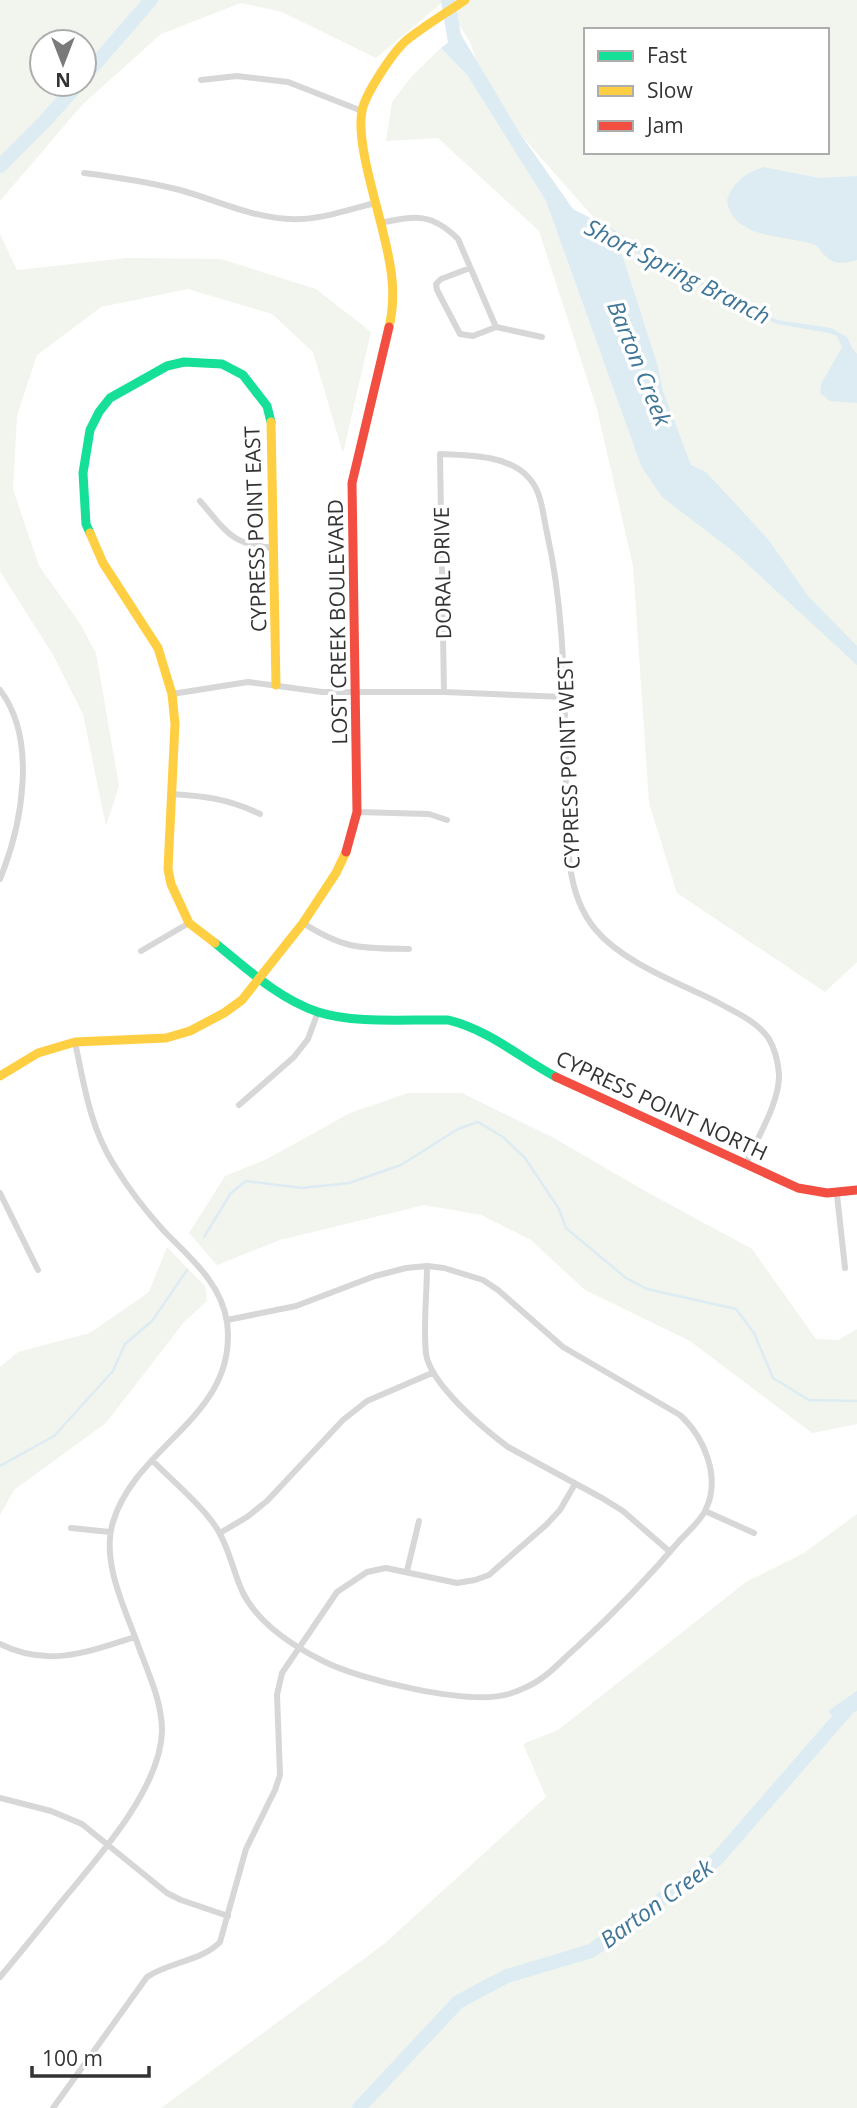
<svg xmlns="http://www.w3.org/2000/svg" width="857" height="2108" viewBox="0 0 857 2108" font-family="'Open Sans',sans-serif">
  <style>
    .green { fill: #f1f5ed; fill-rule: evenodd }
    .water { fill: #ddebf3 }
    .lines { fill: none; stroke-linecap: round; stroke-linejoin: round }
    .stream { stroke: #ddebf3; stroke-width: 2.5 }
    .river { stroke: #ddebf3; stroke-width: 14 }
    .street { stroke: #d7d7d7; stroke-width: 6 }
    .fast { stroke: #16e098; stroke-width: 9 }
    .slow { stroke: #ffcf43; stroke-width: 9 }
    .jam { stroke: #f24e42; stroke-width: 9 }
    .labels { text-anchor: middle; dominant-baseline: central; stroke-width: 7; stroke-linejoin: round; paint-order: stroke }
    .street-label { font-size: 21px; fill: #333; stroke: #fff }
    .water-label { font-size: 23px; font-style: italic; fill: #3f7597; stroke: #fff }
  </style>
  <rect width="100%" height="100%" fill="#fff"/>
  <path class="green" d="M0 0H857V962L825 992 677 893 649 803 633 566 597 409 539 231 438 138 386 141 392 102 412 76 441 48 467 75 546 201 641 466 657 363 624 260 616 243 521 135 477 63 470 42 444 1 376 58 282 12 241 3 161 34 82 105 0 201ZM586 30H827V152H586ZM42 42H84V84H42Z
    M0 234 17 270 127 258 221 259 316 289 371 332 343 453 313 352 272 314 188 289 101 307 37 355 17 416 13 489 39 566 79 622 96 653 119 786 106 826 83 714 53 655 0 571Z
    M408 1093H462L554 1138 645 1191 752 1249 816 1339 838 1340 857 1329V1424L812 1433 690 1341 585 1290 531 1240 481 1215 424 1205 280 1240 217 1265 189 1233 225 1176 267 1159 350 1113Z
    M167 1247 205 1286 207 1301 184 1322 106 1423 14 1490 0 1515V1367L18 1352 90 1333 149 1292Z
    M857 1514V2108H161L384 1944 546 1797 523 1744 558 1730 746 1582 804 1553Z"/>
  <path class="water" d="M460 33 521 135 573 209 618 232 728 297 777 320 831 328 847 337 852 348 857 354V403L830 401 820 393 821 384 842 347 837 336 829 333 777 324 727 300 692 279 617 244 624 260 657 363 663 391 691 465 706 472 767 538 809 597 857 646V665L734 552 662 497 641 466 546 201 467 75 441 48Z
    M763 167 819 178 857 176V260C834 267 830 262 816 245 787 235 732 240 727 200 733 182 745 173 763 167Z
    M857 1691V1704L837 1721 828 1711Z"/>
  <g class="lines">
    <path class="stream" d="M204 1237 231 1193 246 1181 302 1188 349 1183 401 1165 458 1129 478 1122 503 1137 525 1158 559 1209 566 1228 626 1278 647 1289 736 1309 754 1333 773 1378 809 1400 857 1401
      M0 1466 54 1436 113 1371 125 1344 152 1321 187 1270"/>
    <path class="river" d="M448 0 456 48 461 56
      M84 77 151 0
      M0 166 45 121 78 84
      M359 2108 458 2002 507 1976 591 1951 717 1859 849 1707 857 1703"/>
    <path class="street" d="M201 80 237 76 288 82 362 111
      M84 173C116 177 148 182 180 190 220 201 258 221 301 219 326 218 351 209 375 203
      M380 223C415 216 431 212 458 239L496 327
      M470 268 441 279 436 284 437 290 460 334 473 336 496 327
      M496 327 542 337
      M200 501C227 532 231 545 275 548
      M0 690C38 740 22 825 0 879
      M444 692 440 454C468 455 509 455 529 478 542 492 543 515 547 533 564 608 564 683 566 760 566 795 565 831 570 866 573 888 581 912 595 929 623 963 679 983 717 1002 735 1012 757 1021 769 1039 775 1049 778 1063 779 1074 780 1102 757 1138 746 1164
      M172 694 248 682 322 692H444L564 697
      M171 794C205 796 229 799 260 814
      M357 812 429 814 447 820
      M303 923C345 950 361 948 409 949
      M141 951 189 923
      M239 1105 294 1057 308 1039 318 1012
      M0 1193 38 1270
      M837 1195 845 1268
      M427 1266C427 1294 423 1326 426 1354 431 1385 484 1429 508 1447L602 1498 623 1511 670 1552
      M152 1460C171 1480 208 1510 220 1534 230 1552 234 1574 243 1593 259 1624 293 1646 323 1661 360 1680 469 1706 509 1694 519 1691 534 1684 542 1678 555 1669 566 1656 578 1646 614 1613 649 1577 681 1539 689 1531 700 1521 705 1511 722 1478 704 1437 680 1415L563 1347 498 1290 483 1280 444 1268 427 1266 406 1268 375 1276 296 1306 227 1320
      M705 1511 754 1533
      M71 1528 110 1532
      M220 1533 247 1517 267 1501 343 1420 367 1401 432 1373
      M407 1571 419 1521
      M0 1644C47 1668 88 1652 135 1637
      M0 1798 51 1811 82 1824 167 1893 181 1900 228 1916
      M0 1977C21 1952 41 1927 62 1901 97 1859 161 1788 162 1731 162 1700 147 1671 137 1642 124 1607 101 1560 113 1522 137 1443 239 1416 227 1322 221 1282 189 1257 163 1230 145 1210 128 1188 114 1165 90 1127 84 1085 75 1042
      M53 2108 147 1977C169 1962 202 1961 220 1942L246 1849 275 1790 280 1775 277 1695 282 1673 337 1592 367 1572 386 1568 457 1583 475 1580 489 1575 546 1525 560 1510 575 1484"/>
    <path class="fast" d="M90 533 86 524 83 473 90 430 99 412 110 398 167 366 184 362 222 364 243 375 267 406 271 422
      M215 943C246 968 279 999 318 1012 354 1024 410 1019 448 1020 489 1030 519 1057 556 1077"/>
    <path class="slow" d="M389 327C397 294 391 264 383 232 376 201 356 141 362 111 365 94 394 50 408 39 426 25 446 13 465 0
      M271 422 276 685
      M90 533 103 563 158 648 172 694 175 724 168 869 171 884 189 923 215 943
      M0 1076 38 1053 75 1042 166 1038 190 1031 224 1013 242 1000 303 923 336 873 346 852"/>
    <path class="jam" d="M346 852 357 812 352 483 389 327
      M556 1077 798 1188 827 1193 857 1190"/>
  </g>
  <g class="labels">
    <g class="street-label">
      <text transform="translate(255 529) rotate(-92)">CYPRESS POINT EAST</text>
      <text transform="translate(442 573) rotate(-91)">DORAL DRIVE</text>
      <text transform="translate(337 622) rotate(-91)">LOST CREEK BOULEVARD</text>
      <text transform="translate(568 763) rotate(-92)">CYPRESS POINT WEST</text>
      <text transform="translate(662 1105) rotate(25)">CYPRESS POINT NORTH</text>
    </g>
    <g class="water-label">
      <text transform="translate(678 271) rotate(27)">Short Spring Branch</text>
      <text transform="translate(640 363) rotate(68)">Barton Creek</text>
      <text transform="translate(656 1903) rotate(-36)">Barton Creek</text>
    </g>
  </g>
  <rect x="584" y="28" width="245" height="126" fill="#ffffff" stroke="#adadad" stroke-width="2"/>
  <rect x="598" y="51" width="35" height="10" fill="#16e098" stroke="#adadad" stroke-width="2"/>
  <text x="647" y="63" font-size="21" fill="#333333">Fast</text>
  <rect x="598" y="86" width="35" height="10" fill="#ffcf43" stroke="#adadad" stroke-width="2"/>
  <text x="647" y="98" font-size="21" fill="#333333">Slow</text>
  <rect x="598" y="121" width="35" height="10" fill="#f24e42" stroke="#adadad" stroke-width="2"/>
  <text x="647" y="133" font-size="21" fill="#333333">Jam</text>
  <g transform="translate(63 63) rotate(180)"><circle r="33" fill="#ffffff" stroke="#adadad" stroke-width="2"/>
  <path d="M0-5L12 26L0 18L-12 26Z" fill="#7a7a7a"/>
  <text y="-10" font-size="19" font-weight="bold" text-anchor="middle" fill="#333333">N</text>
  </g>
  <path d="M32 2066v10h117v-10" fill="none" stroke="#333333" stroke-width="3.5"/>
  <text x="42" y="2066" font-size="21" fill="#333333" stroke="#ffffff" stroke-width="5" paint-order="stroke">100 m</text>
</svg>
